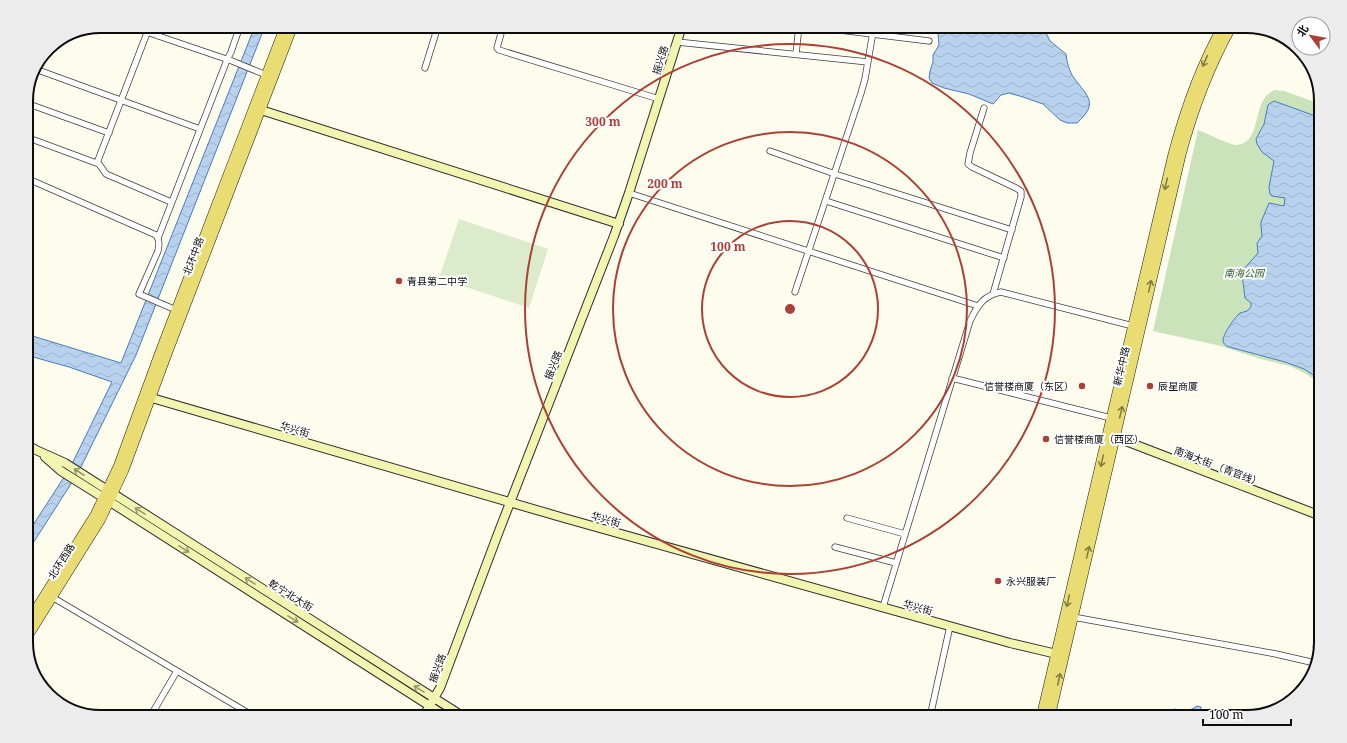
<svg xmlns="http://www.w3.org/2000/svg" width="1347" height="743" viewBox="0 0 1347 743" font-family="'Noto Serif','Noto Sans SC',serif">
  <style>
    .park { fill: #cae3bb }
    .pitch { fill: #dcebcc }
    .water { fill: url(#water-waves); stroke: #487dbc }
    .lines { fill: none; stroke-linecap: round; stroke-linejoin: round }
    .street-casing { stroke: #3f3f3f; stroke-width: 7 }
    .secondary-casing { stroke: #2e2e2e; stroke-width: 10 }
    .primary-casing { stroke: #1d1d1d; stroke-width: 10 }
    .street { stroke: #fff; stroke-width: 5.5 }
    .secondary { stroke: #f2f5b0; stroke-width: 8 }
    .primary { stroke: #e8dc72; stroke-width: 9 }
    .oneway { stroke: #857e44 }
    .oneway2 { stroke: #96986e }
    .ring { fill: none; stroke: #ab4135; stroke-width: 2 }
    .poi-dot { fill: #ab4135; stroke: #fff; stroke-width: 1.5 }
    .labels { text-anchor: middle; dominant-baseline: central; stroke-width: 4; stroke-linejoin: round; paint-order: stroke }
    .street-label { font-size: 10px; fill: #0c0c0c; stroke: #fff }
    .park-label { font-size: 10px; font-style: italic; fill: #285b25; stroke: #fff }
    .poi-label { font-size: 10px; fill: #0c0c0c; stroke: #fff; text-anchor: start }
    .rim { fill: none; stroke: #0c0c0c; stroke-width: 2 }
    .centre { fill: #ab4135; stroke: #fff; stroke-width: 2 }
    .ring-label { font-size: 12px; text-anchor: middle; font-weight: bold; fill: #ab4135; stroke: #fff; stroke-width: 4; stroke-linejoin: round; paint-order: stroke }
  </style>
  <defs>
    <pattern id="water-waves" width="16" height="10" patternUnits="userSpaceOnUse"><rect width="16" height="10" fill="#b8d2ee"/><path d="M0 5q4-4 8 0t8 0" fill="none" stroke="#9db3cb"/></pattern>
  </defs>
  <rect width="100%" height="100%" fill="#fdfced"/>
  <path class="park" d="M1275 90 1284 91 1321 104V384L1306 374 1290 366 1257 358 1221 346 1153 331 1198 130C1206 133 1230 145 1236 145 1264 144 1250 99 1275 90Z"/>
  <path class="pitch" d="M459 219 548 249 529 308 439 278Z"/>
  <path class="water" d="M255 26H265L136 355 78 473 26 554V536L70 468 112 382 69 367 26 355V334L121 363Z
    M941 26H1039L1041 29 1046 33 1050 41 1066 54C1067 62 1069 71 1074 78 1088 97 1099 103 1077 123H1067L1060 120 1043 104 1023 97 1009 93 1001 95 993 104 969 94 944 88 932 83 929 78 930 71 933 62V55L939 45 938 34Z
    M1274 101 1321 118V380L1304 369 1285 362 1233 348C1229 347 1224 346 1223 341 1222 335 1236 316 1240 313 1242 312 1245 312 1247 311L1251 307V303L1245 298 1242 274 1243 270 1258 253 1257 243 1262 236 1261 226V222L1269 203 1284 206 1285 198 1272 196 1270 194 1269 187 1274 161 1262 152 1257 144 1256 139 1264 124 1268 105 1269 104Z
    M1321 602V643L1318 654 1313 648Z
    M1197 706 1201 707 1200 717H1166L1174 709C1186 711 1186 713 1197 706Z"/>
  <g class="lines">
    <defs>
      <path id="street" d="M129 26 232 61 266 75
        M503 26 497 48 499 50 659 99
        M807 26 929 41
        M158 36 161 26
        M677 42 868 62
        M796 54 799 26
        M425 68 438 26
        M38 70 200 129
        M26 103 109 133
        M984 108 970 153 968 164 972 167 1016 188 1021 191V197L993 294
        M26 137 99 164 106 174 171 202
        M770 151 835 174 1012 230
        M97 163 147 33
        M26 178 156 235C160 241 159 245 158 251L139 294 176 310
        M629 193 978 306
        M826 201 1004 258
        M158 238 227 60 231 52 240 26
        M795 292 861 93 865 79 874 26
        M952 378 1111 418
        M847 518 905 534
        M835 547 896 563
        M52 597 255 717
        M883 607 970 321C977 306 984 295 1001 292L1133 326
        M1073 617 1276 654 1315 663
        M150 717 177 671
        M930 717 950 626"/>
      <path id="secondary" d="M261 110 619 224
        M145 396 564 518 1010 643 1061 655
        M1110 435 1321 516
        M26 444 36 450 65 463 464 717
        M45 457 61 471 104 498 447 717
        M423 717 440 688 499 531 614 236 629 193 682 26"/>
      <path id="primary" d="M26 625 95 515 118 467 160 352 285 26
        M26 639 101 519 124 470 167 354 293 26
        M1041 717 1173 154C1185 109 1200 66 1223 26
        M1050 717 1181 155C1193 110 1209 67 1232 26"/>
    </defs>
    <use href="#street" class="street-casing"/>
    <use href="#secondary" class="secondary-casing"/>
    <use href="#primary" class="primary-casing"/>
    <use href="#street" class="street"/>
    <use href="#secondary" class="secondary"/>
    <use href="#primary" class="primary"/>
  </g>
  <defs><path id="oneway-shaft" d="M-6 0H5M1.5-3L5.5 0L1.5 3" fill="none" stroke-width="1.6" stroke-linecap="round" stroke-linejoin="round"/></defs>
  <g class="oneway">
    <use href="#oneway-shaft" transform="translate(1205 61) rotate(114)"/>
    <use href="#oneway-shaft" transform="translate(1166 184) rotate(103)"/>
    <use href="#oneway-shaft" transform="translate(1150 286) rotate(-77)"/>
    <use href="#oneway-shaft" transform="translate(1121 412) rotate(-77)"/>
    <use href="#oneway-shaft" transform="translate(1102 461) rotate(103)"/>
    <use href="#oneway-shaft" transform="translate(1088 552) rotate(-77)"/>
    <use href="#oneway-shaft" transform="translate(1068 601) rotate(103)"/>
    <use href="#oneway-shaft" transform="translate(1059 679) rotate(-77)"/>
  </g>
  <g class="oneway2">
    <use href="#oneway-shaft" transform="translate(79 472) rotate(-147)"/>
    <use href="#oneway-shaft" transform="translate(140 511) rotate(-148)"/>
    <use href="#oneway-shaft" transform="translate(184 549) rotate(32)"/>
    <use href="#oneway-shaft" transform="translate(250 581) rotate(-148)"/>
    <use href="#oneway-shaft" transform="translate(293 619) rotate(32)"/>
    <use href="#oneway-shaft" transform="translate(419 689) rotate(-148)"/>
  </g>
  <g class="ring">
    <circle cx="790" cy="309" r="88"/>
    <circle cx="790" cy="309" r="177"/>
    <circle cx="790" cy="309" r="265"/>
  </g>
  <g class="poi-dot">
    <circle cx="399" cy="281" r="4"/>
    <circle cx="1082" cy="386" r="4"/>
    <circle cx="1150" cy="386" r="4"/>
    <circle cx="1046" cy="439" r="4"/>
    <circle cx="998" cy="581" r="4"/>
  </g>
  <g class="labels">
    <g class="street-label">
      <text transform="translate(660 60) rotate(-73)">振兴路</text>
      <text transform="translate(193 256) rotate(-69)">北环中路</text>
      <text transform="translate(553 365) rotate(-69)">振兴路</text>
      <text transform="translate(1121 366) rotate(-77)">新华中路</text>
      <text transform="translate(295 429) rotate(16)">华兴街</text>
      <text transform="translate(1218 466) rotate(21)">南海大街 （青官线）</text>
      <text transform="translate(606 519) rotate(16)">华兴街</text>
      <text transform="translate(61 561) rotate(-58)">北环西路</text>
      <text transform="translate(291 595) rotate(32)">乾宁北大街</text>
      <text transform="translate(918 607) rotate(16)">华兴街</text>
      <text transform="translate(437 668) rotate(-70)">振兴路</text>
    </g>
    <g class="park-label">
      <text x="1244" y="273">南海公园</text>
    </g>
    <g class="poi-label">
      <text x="407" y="281">青县第二中学</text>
      <text x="1074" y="386" text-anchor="end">信誉楼商厦（东区）</text>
      <text x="1158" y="386">辰星商厦</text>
      <text x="1054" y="439">信誉楼商厦（西区）</text>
      <text x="1006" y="581">永兴服装厂</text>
    </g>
  </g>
  <path d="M0 0H1347V743H0ZM101 33H1246A68 68 0 0 1 1314 101V642A68 68 0 0 1 1246 710H101A68 68 0 0 1 33 642V101A68 68 0 0 1 101 33Z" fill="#ececec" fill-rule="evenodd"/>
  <path class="rim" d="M101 33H1246A68 68 0 0 1 1314 101V642A68 68 0 0 1 1246 710H101A68 68 0 0 1 33 642V101A68 68 0 0 1 101 33Z"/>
  <circle cx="790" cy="309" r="6" class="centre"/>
  <g class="ring-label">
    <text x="603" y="126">300 m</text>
    <text x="665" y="188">200 m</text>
    <text x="728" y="251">100 m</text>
  </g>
  <g transform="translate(1311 36) rotate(302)"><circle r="19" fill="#ffffff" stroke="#9e9e9e"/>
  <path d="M0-3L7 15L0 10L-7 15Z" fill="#ab4135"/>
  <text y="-6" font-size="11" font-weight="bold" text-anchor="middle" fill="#0c0c0c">北</text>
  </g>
  <path d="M1203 719v6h88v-6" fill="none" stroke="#0c0c0c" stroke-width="2"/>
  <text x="1209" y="719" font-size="12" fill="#0c0c0c" stroke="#ffffff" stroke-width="3" paint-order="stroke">100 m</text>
</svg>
